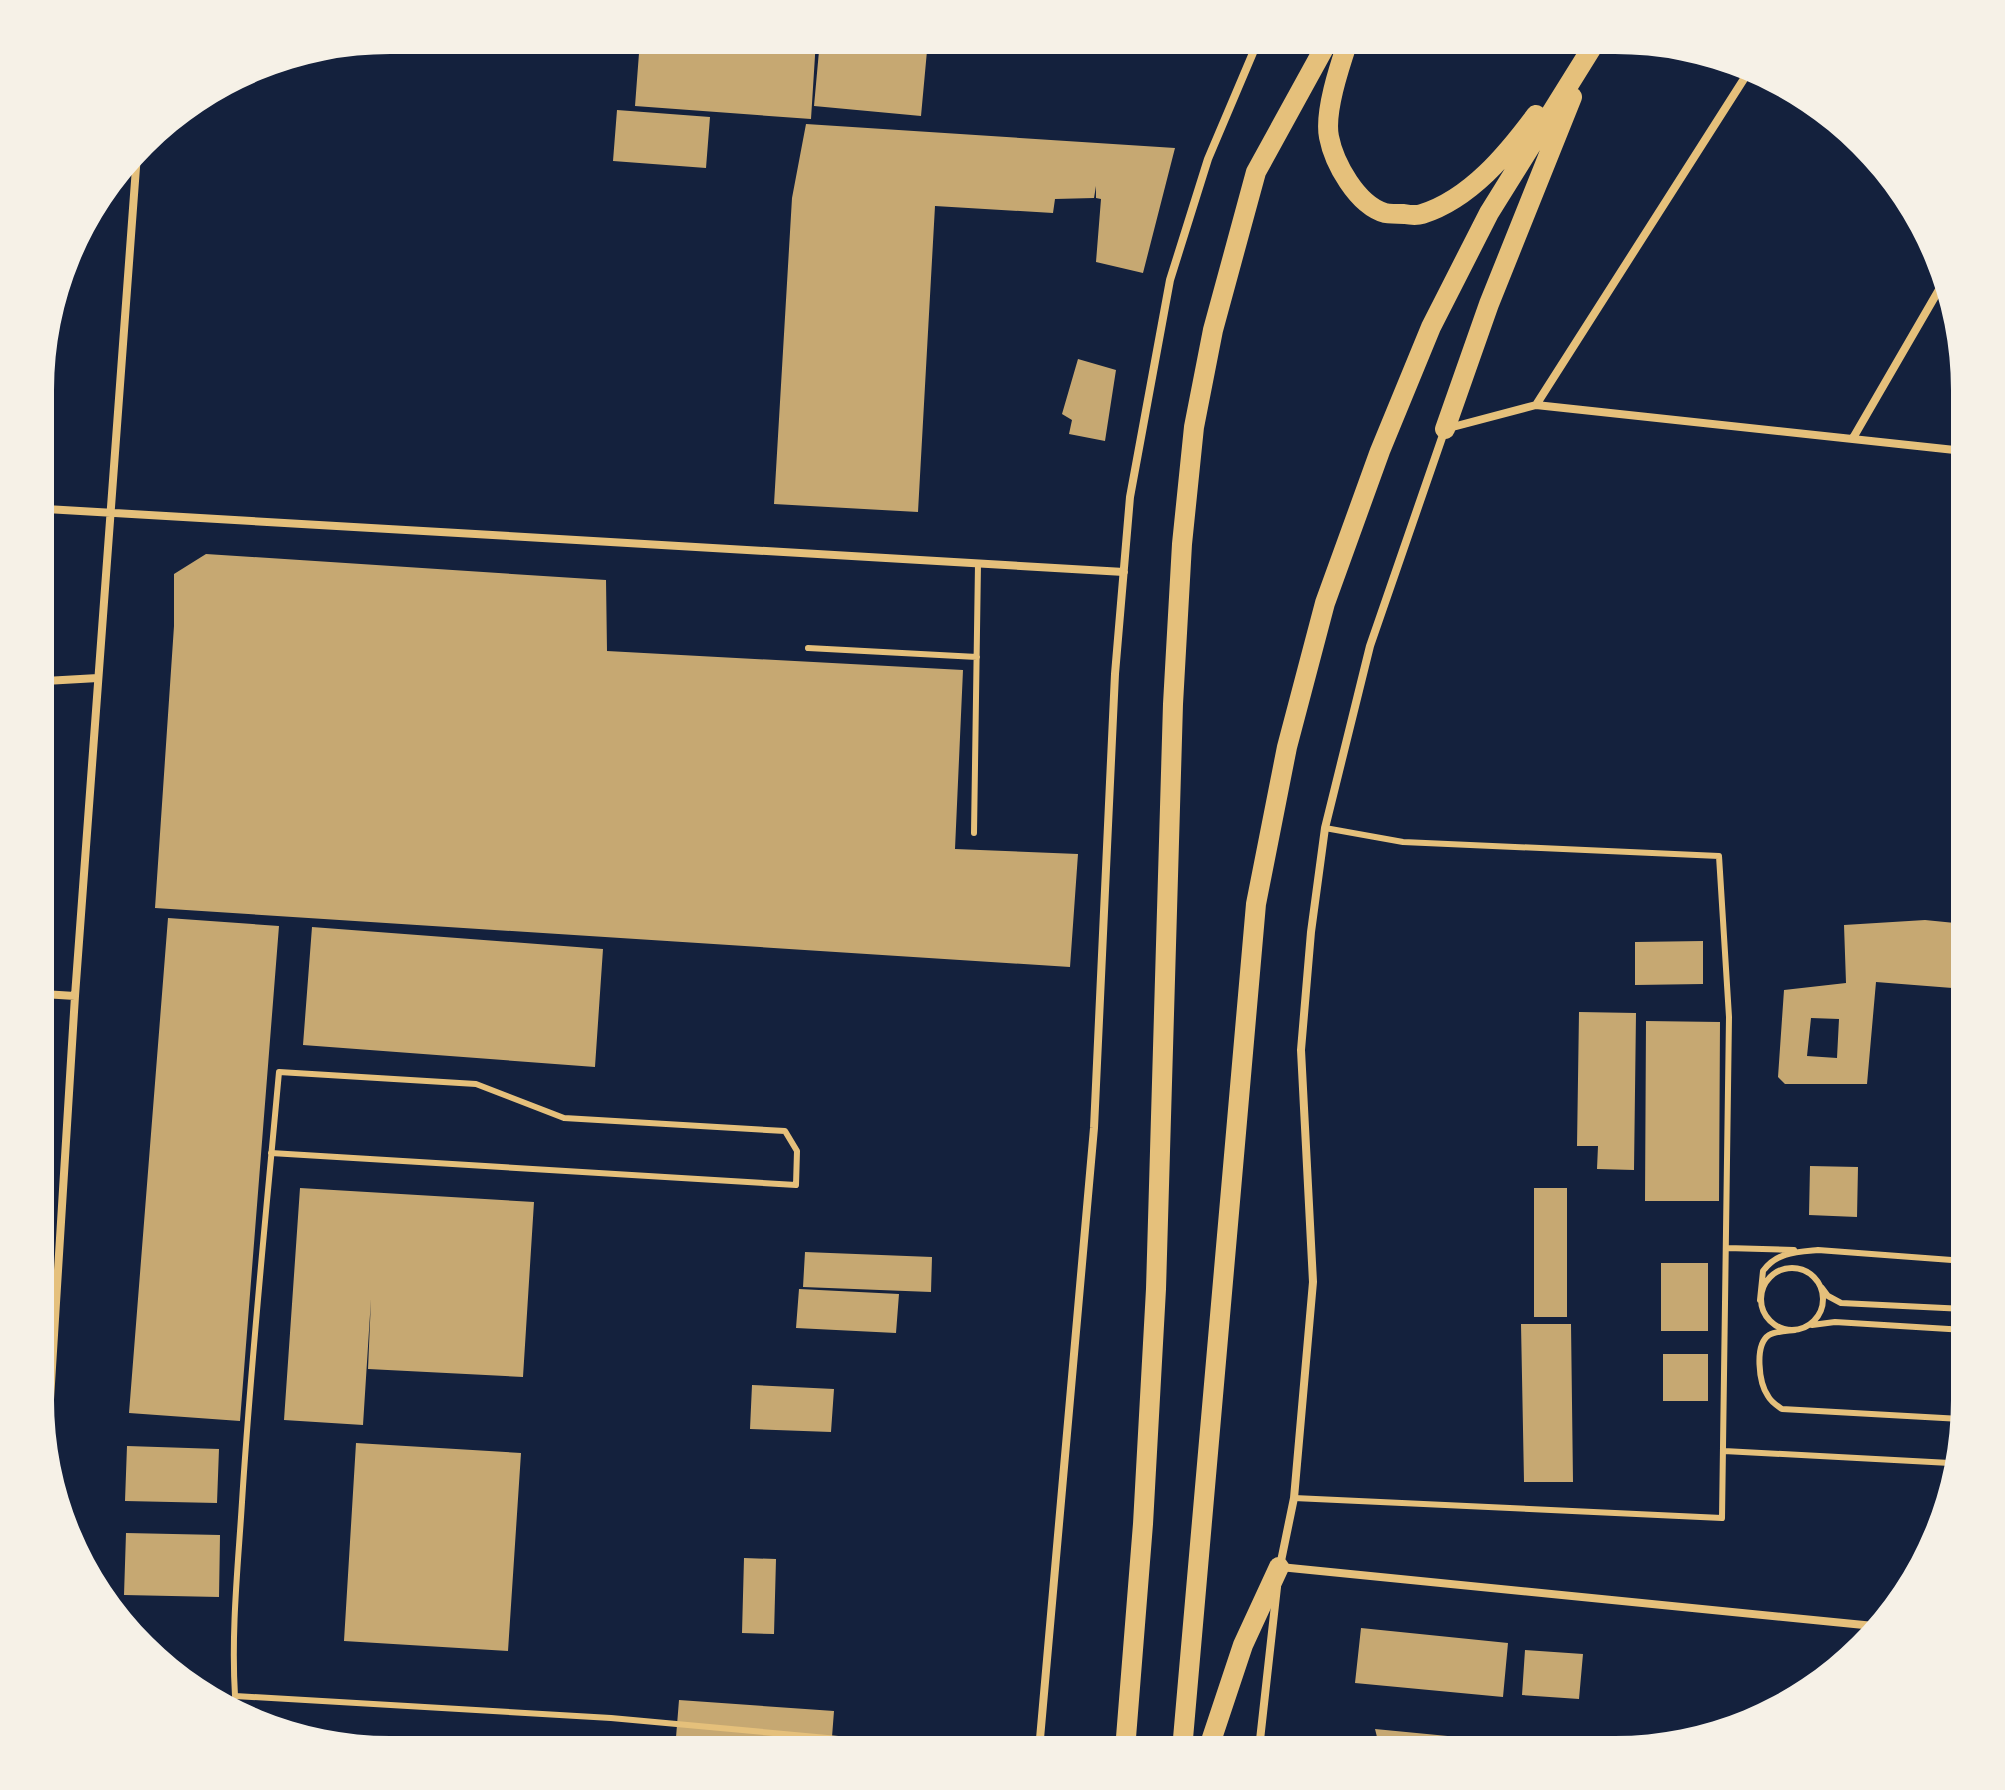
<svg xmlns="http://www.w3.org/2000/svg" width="2005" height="1790" viewBox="0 0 2005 1790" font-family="Raleway,sans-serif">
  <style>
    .building { fill: #c6a872; fill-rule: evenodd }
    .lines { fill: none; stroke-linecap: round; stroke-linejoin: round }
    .service { stroke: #e5c07b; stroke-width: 6 }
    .minor { stroke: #e5c07b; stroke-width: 8 }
    .primary { stroke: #e5c07b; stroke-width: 20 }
  </style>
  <rect width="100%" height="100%" fill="#14213d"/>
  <path class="building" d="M640 40H816L811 119 635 106Z
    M820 40H928L921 116 814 106Z
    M617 110 710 117 706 168 613 161Z
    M806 124 1175 148 1143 273 1096 262 1101 199 1096 198V186L1094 198 1055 199 1053 213 935 206 918 512 774 504 792 198Z
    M1078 359 1116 370 1105 441 1069 434 1072 420 1062 414Z
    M206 554 606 580 607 651 963 670 955 849 1078 854 1070 967 155 908 174 626V574Z
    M168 918 279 926 240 1421 129 1413Z
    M1925 920 1965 924V989L1876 982 1867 1084H1785L1778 1077 1784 990 1846 983 1844 925ZM1811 1018 1839 1019 1837 1058 1807 1056Z
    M312 927 603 949 595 1067 303 1045Z
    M1703 941V984L1635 985V942Z
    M1579 1012 1636 1013 1634 1170 1597 1169 1598 1146H1577Z
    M1646 1021 1720 1022 1719 1201H1645Z
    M1810 1166 1858 1167 1857 1217 1809 1215Z
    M300 1188 534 1202 523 1377 368 1369 371 1299 363 1425 284 1420Z
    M1534 1188H1567V1317H1534Z
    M805 1252 932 1257 931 1292 803 1287Z
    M1661 1263H1708V1331H1661Z
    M799 1289 899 1294 896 1333 796 1328Z
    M1521 1324H1571L1573 1482H1524Z
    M1663 1354H1708V1401H1663Z
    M752 1385 834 1389 831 1432 750 1429Z
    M356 1443 521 1453 508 1651 344 1641Z
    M127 1446 219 1449 217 1503 125 1501Z
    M126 1533 220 1535 219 1597 124 1595Z
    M744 1558 776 1559 774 1634 742 1633Z
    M1361 1628 1508 1643 1503 1697 1355 1683Z
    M1525 1650 1583 1654 1579 1699 1522 1695Z
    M679 1700 834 1711 831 1750H675Z
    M1375 1729 1489 1740 1488 1749H1380Z"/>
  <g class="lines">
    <path class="service" d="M808 648 977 657
      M974 833 978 564
      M271 1153 796 1185 797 1151 785 1131 564 1118 476 1084 279 1072C266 1215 251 1358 242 1502 238 1566 231 1631 235 1696L611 1718 958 1750
      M1727 1248 1794 1250
      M1761 1299a31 31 0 1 1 62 0a31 31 0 1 1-62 0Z
      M1822 1288 1828 1296 1841 1303 1965 1309
      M1760 1300 1763 1271C1777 1252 1796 1252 1818 1250L1965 1261
      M1812 1325 1835 1322 1965 1330
      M1795 1330C1787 1331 1776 1331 1769 1335 1754 1345 1759 1383 1768 1396 1771 1402 1776 1405 1782 1409L1961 1419
      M1724 1451 1950 1463
      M1294 1498 1722 1518 1729 1017 1719 856 1403 842 1325 828"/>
    <path class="minor" d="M1536 405 1749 71
      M1853 438 1944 281
      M46 509 1124 572
      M45 681 98 678
      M43 994 75 996
      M47 1448 75 996 137 154
      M1280 1566 1294 1498 1313 1282 1301 1050 1311 932 1325 828 1370 646 1445 429 1536 405 1964 451
      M1280 1567 1874 1626
      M1259 1749 1277 1587
      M1039 1750 1094 1128 1115 674 1130 497 1170 280 1208 159 1258 41"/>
    <path class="primary" d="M1348 41C1340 65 1324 112 1329 137 1334 163 1357 205 1385 213 1391 214 1398 214 1404 214 1410 215 1416 216 1422 214 1470 199 1507 154 1536 115
      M1445 429 1489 304 1572 97
      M1125 1750 1143 1524 1156 1289 1173 704 1182 544 1194 427 1213 330 1256 172 1328 41
      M1182 1750 1256 904 1287 747 1325 603 1380 451 1431 327 1489 213 1596 41
      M1208 1750 1243 1645 1279 1567"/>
  </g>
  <path d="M0 0H2005V1790H0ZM390 54H1615A336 336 0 0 1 1951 390V1400A336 336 0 0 1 1615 1736H390A336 336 0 0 1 54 1400V390A336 336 0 0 1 390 54Z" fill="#f6f1e7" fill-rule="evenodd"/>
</svg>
